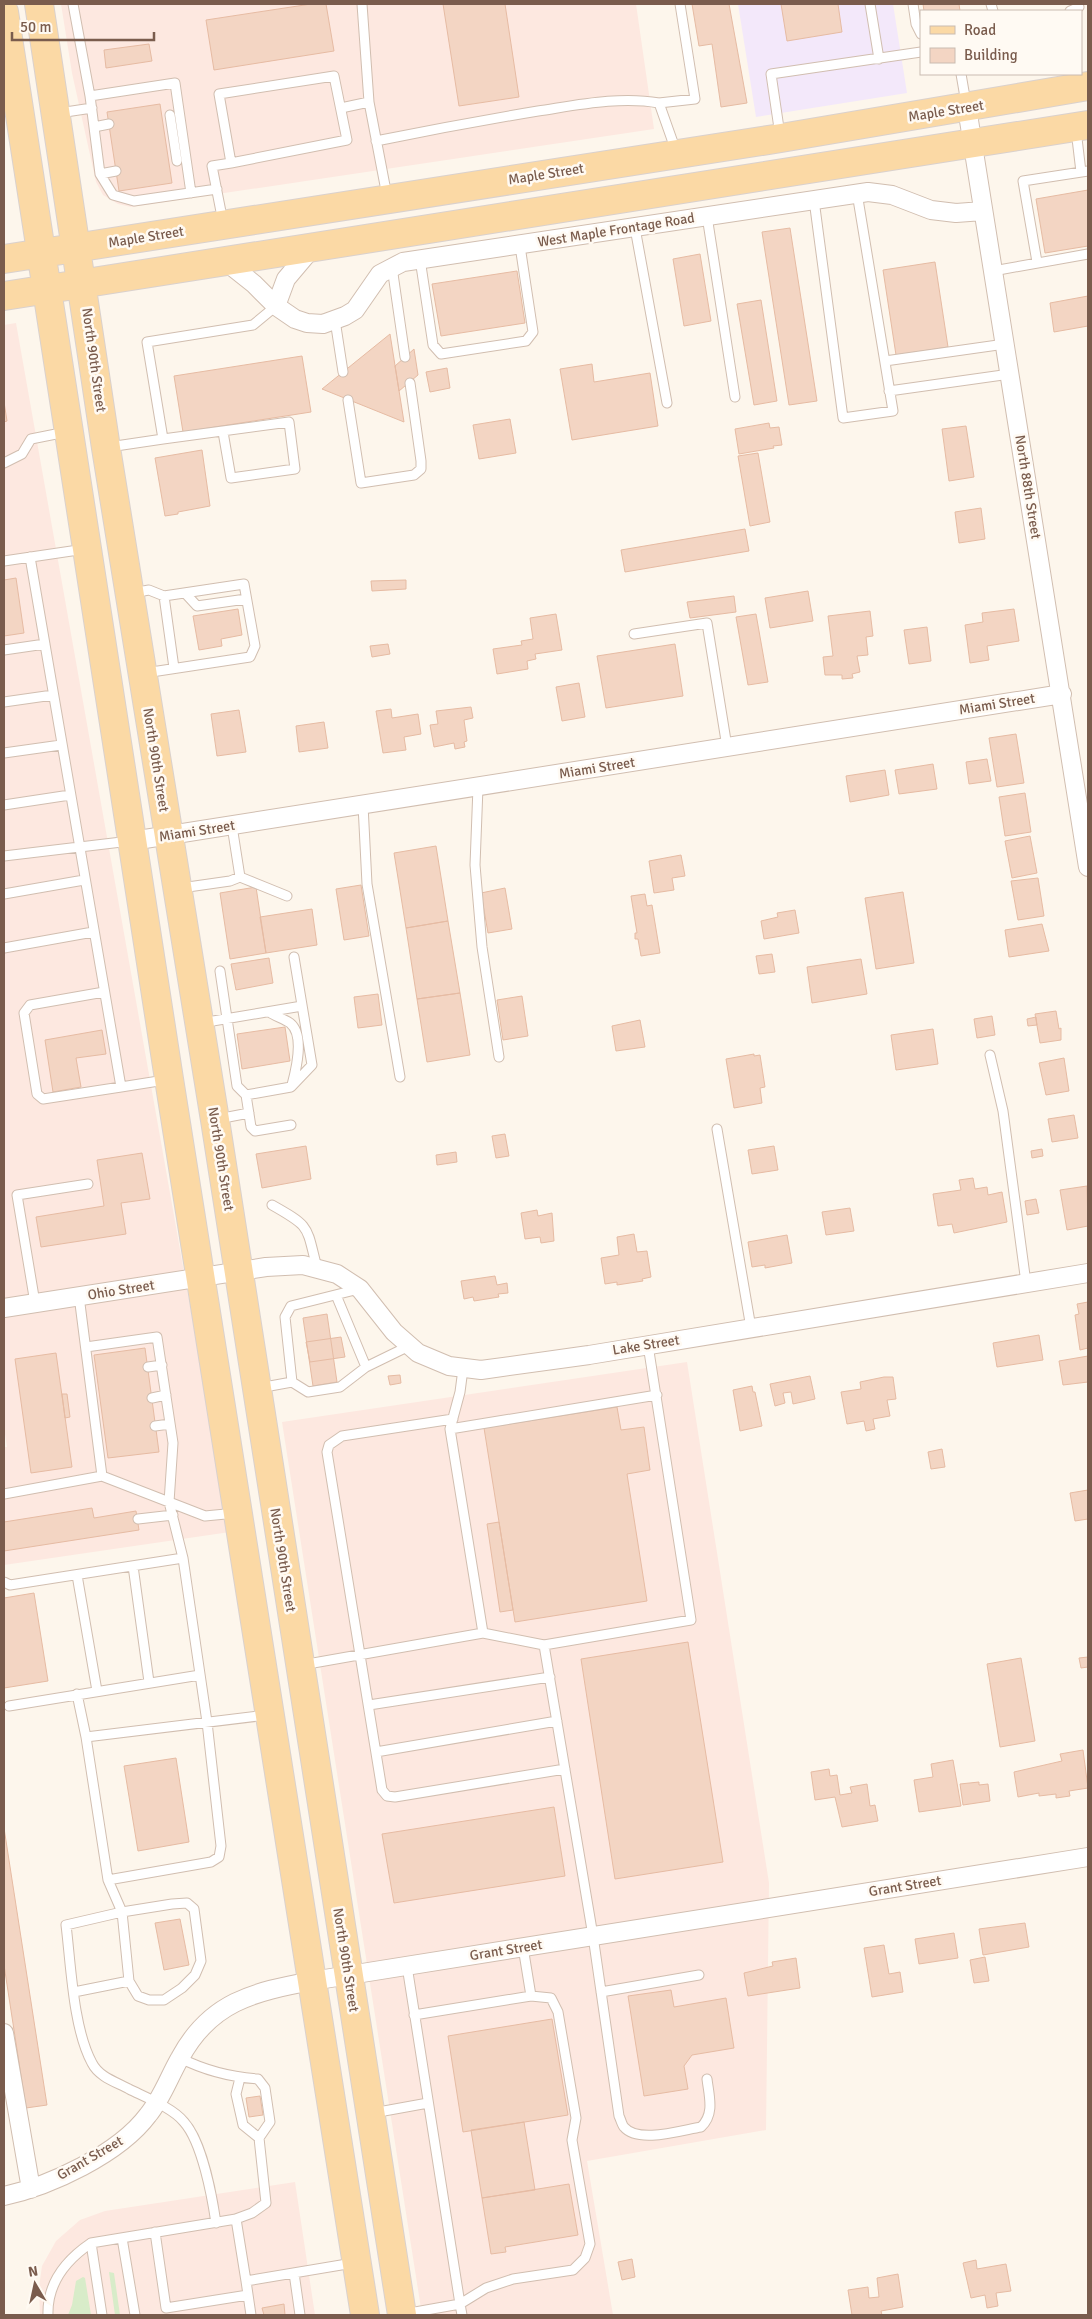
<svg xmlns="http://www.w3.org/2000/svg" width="1092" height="2319" viewBox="0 0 1092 2319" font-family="Signika,sans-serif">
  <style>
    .commercial { fill: #fde8e0 }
    .education { fill: #f3e8fa }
    .green { fill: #d8ecc9 }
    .building { fill: #f3d5c3; stroke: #e6bba3 }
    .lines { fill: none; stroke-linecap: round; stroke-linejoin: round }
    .service-casing { stroke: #d1beb0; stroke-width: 11 }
    .minor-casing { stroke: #d1beb0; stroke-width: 20 }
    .primary-casing { stroke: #dad1cd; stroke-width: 30 }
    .service { stroke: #fff; stroke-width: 9 }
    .minor { stroke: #fff; stroke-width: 18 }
    .primary { stroke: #fbd9a5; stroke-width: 28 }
    .labels { text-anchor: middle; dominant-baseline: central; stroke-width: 5; stroke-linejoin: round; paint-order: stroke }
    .street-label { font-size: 14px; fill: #7a5c4d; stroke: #fffaf3 }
  </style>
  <rect width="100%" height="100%" fill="#fdf6ec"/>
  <path class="commercial" d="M61 4H636L654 129 131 207 118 204 103 195 96 182 72 73Z
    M16 323 230 1532 4 1565V1447H7L4 1428V325Z
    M687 1362 769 1883 766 2130 587 2161 613 2315H422L282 1422Z
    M295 2182 315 2315H40L39 2287 42 2266 56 2241 80 2220 105 2211Z"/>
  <path class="education" d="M738 4H893L907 93 756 117Z"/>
  <path class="green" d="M109 2272 114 2273 120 2315H115Z
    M83 2277 85 2278 91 2315H68L72 2305 76 2281Z"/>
  <path class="building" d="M311 4H326L334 51 214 70 206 20Z
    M443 4H505L519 97 459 106Z
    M692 4H729L747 103 721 107 712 44 699 46Z
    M781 4H838L842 32 787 41Z
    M923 4H959L960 11H924Z
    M149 44 152 61 106 68 104 50Z
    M160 104 172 183 119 191 107 112Z
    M1088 190V246L1045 253 1036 199Z
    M790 228 817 401 789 405 762 232Z
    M700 254 711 321 684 326 673 259Z
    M935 262 948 347 896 355 883 270Z
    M517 271 525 323 441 336 432 284Z
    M1088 296V326L1054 332 1050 303Z
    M761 300 777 401 754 405 737 304Z
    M390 334 404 422 322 389Z
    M414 349 418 375 399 391 395 366Z
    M302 356 311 412 183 432 174 376Z
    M592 364 594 382 650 373 658 426 572 440 560 369Z
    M447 368 450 388 430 392 426 372Z
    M4 402 7 421 4 422Z
    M510 419 516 453 479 459 473 425Z
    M769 423 770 428 779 427 782 445 773 446 774 448 739 454 735 429Z
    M966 426 974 477 949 481 942 429Z
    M202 450 210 506 178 512V514L165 516 155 458Z
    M758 453 770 522 750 526 738 456Z
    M981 508 985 539 959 543 955 512Z
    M745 529 749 551 625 572 621 550Z
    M16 578 24 633 4 636V580Z
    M406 580V589L372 591 371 581Z
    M808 591 813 621 770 628 765 598Z
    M734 596 736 612 690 618 687 602Z
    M238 609 242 635 221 639 222 646 199 650 193 616Z
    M1014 609 1019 641 987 646 989 660 970 663 965 625 983 622 982 613Z
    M870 611 873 636 866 637 868 655 857 656 860 672 852 674 853 678 842 679V675H825L823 657 833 656 828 616Z
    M556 614 562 650 535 654 536 659 527 661 528 669 497 674 493 649 522 645 521 641 533 639 530 618Z
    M756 614 768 682 748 685 736 617Z
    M927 627 931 661 909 664 904 630Z
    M388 644 390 654 372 657 370 646Z
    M675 644 683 696 606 708 597 656Z
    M579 683 585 717 562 721 556 687Z
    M471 707 473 718 464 720 467 741 464 742 465 747 455 749 454 743 434 747 430 725 438 724 436 711Z
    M391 709 392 718 418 714 421 734 404 737 406 750 383 753 376 711Z
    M239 710 246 752 217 756 211 714Z
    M324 722 328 748 299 752 296 726Z
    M1016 734 1024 783 997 787 989 738Z
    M987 759 991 781 969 784 966 762Z
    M933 764 937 789 899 794 895 770Z
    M885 770 889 795 850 802 846 776Z
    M1025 793 1031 832 1005 836 999 797Z
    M1030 836 1037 873 1012 878 1005 841Z
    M436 846 448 921 406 928 394 853Z
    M681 855 685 876 672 878 674 890 654 893 649 861Z
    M1038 878 1044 916 1018 920 1011 881Z
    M361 885 369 936 344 940 336 889Z
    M256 887 266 953 230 959 220 893Z
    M505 888 512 929 488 933 481 893Z
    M903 892 914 963 876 969 865 898Z
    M645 894 647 906 652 905 660 953 641 956 638 939H635V933H637L631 896Z
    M312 909 317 945 266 953 260 917Z
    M795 910 799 933 764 939 761 921 778 917 777 913Z
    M448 921 460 993 417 999 406 928Z
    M1042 924 1049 951 1009 957 1005 930Z
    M772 954 775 972 759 974 756 956Z
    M269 958 273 983 236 990 231 964Z
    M861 959 867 994 812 1003 807 967Z
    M460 993 470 1055 427 1062 417 999Z
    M378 994 382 1025 358 1028 354 997Z
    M522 996 528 1036 503 1040 497 1000Z
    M1056 1011 1059 1029 1061 1028V1040L1040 1043 1035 1014Z
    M992 1016 995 1035 977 1038 974 1019Z
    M1036 1017 1037 1025 1028 1026 1027 1019Z
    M640 1020 645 1047 616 1051 612 1026Z
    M285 1027 290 1061 242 1069 237 1034Z
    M933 1029 938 1064 896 1070 891 1035Z
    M102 1030 106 1054 76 1058 81 1087 53 1092 45 1040Z
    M754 1054V1056L760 1055 765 1087 760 1088 762 1103 734 1108 726 1059Z
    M1064 1058 1069 1091 1046 1095 1039 1063Z
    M1074 1115 1078 1138 1052 1142 1048 1119Z
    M505 1134 509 1156 496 1158 492 1136Z
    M306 1146 311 1179 262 1188 256 1154Z
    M774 1146 778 1170 752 1174 748 1150Z
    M1042 1149 1043 1156 1032 1158 1031 1151Z
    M456 1152 457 1162 437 1165 436 1155Z
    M142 1153 150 1199 121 1203 126 1234 41 1247 36 1217 104 1206 97 1160Z
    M973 1178 975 1189 987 1187 988 1195 1002 1192 1007 1222 954 1233 952 1224 938 1226 933 1194 961 1190 959 1180Z
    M1087 1186 1088 1226 1067 1230 1060 1190Z
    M1036 1199 1039 1213 1027 1215 1025 1201Z
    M850 1208 854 1231 826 1235 822 1212Z
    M537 1210 538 1216 552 1213 554 1241 541 1243 540 1237 525 1239 521 1213Z
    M634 1234 637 1252 647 1251 651 1277 642 1279 643 1281 617 1285V1282L605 1284 601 1258 619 1255 617 1237Z
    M787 1235 792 1263 765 1268V1265L752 1267 748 1242Z
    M495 1276 497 1285 507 1283 508 1293 498 1294 499 1297 474 1301 473 1297 464 1299 461 1281Z
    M1088 1302V1348L1080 1350 1075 1315 1079 1314 1077 1304Z
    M327 1314 337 1382 313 1386 303 1318Z
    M1039 1335 1043 1360 997 1367 993 1343Z
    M341 1337 345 1357 310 1362 306 1342Z
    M145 1348 159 1452 108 1458 94 1355Z
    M56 1353 72 1467 31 1473 15 1359Z
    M1088 1356V1382L1063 1385 1059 1361Z
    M400 1375 401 1383 390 1385 388 1376Z
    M810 1376 815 1399 793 1404 791 1392 783 1393 785 1403 775 1406 770 1384Z
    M884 1377H893L896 1399 887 1400 890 1416 873 1419 875 1429 866 1431 864 1421 847 1424 841 1392 861 1389 860 1382Z
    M752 1386 753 1392H755L762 1426 740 1431 733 1390Z
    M62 1394H67L70 1417 65 1418Z
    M617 1407 621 1430 644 1427 650 1470 627 1474 647 1601 515 1622 484 1428Z
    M942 1449 945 1467 931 1469 928 1452Z
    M1088 1490V1519L1075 1521 1070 1493Z
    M92 1508 94 1518 136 1511 139 1530 4 1551V1522Z
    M499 1522 513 1610 500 1612 487 1524Z
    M34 1593 48 1681 4 1688V1598Z
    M688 1642 723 1862 615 1879 581 1659Z
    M1088 1657V1667L1081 1668 1079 1658Z
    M1021 1658 1035 1741 1000 1747 987 1664Z
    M1083 1750 1088 1788 1069 1791 1070 1796 1056 1798V1794L1039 1796V1793L1018 1797 1014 1772 1062 1761 1060 1754Z
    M176 1758 189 1842 138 1851 124 1766Z
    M953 1760 961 1806 919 1812 914 1780 933 1777 931 1764Z
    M829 1769 830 1776 837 1775 840 1795 852 1793 850 1787 867 1784 870 1806 875 1805 878 1821 842 1827 835 1797 815 1800 811 1772Z
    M979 1782V1785L988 1784 990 1801 963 1805 960 1784Z
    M554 1807 565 1876 394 1903 382 1834Z
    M4 1828 47 2105 26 2108 4 1965Z
    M180 1919 189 1965 164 1970 155 1923Z
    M1025 1923 1029 1947 983 1955 979 1929Z
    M954 1933 958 1958 919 1964 915 1939Z
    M884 1945 889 1974 900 1972 903 1992 872 1997 864 1948Z
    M985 1957 989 1981 974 1983 970 1960Z
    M796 1958 800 1988 748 1996 744 1973 773 1966 772 1962Z
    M671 1990 674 2007 726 1998 734 2048 692 2055 684 2066 688 2089 644 2096 628 1996Z
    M552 2019 568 2115 463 2132 448 2036Z
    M260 2096 263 2115 249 2117 246 2098Z
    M524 2122 535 2190 482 2198 471 2130Z
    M569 2184 578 2235 505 2247 506 2252 491 2254 482 2198Z
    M632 2259 635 2277 622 2280 618 2262Z
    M976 2260 977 2269 1006 2264 1011 2291 996 2293 998 2306 987 2308 985 2295 971 2298 963 2263Z
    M898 2274 903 2307 881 2311 882 2315H852L848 2290 868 2287 869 2298 879 2297 877 2278Z
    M284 2304 285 2315H264L262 2308Z"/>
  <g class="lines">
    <defs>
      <path id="service" d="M73 4 90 96 100 174 113 195 134 201 217 189
        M362 4 369 102
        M870 4 879 59
        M913 4 916 24 921 34
        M991 4 993 11
        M1070 11 1079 7
        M961 74 966 103
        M90 96 175 83 191 193
        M659 103 695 99 680 4
        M341 108 369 102 387 196
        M59 113 92 108
        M170 115 177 161
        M94 127 109 124
        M1076 130 1081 172
        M780 135 771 74 921 52
        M376 141C430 130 484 120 538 111 578 105 620 96 659 103L676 151
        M100 174 116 171
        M814 200 843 418 893 411 857 193
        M707 216 735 397
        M223 222 212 166 231 163 219 94 334 76 347 140 231 163
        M635 228 667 403
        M420 259 433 345 441 354 526 341 533 332 520 246
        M1037 262 1023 181 1088 171
        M392 267 405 357
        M993 271 1088 254
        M335 320 343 372
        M885 361 1005 344
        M889 391 1010 374
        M348 400 361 483 414 475 421 469V461L410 383
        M223 432 231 478 295 469 289 422 163 439 147 342 253 325 276 306
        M109 447 163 439
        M4 463 22 454 31 439 66 432
        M30 557 121 1087 43 1099 37 1094 24 1013 30 1005 104 992
        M4 561 85 549
        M132 593 149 590 164 596 244 584 255 646 250 657 145 673
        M185 593 197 606 246 599
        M164 596 174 668
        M634 634 707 623 727 747
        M4 650 45 644
        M4 702 53 695
        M4 753 61 745
        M478 787 475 865 482 947 499 1057
        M4 805 70 795
        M363 805 367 884 400 1077
        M4 856 130 841
        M240 877 287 896
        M181 888 230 881 240 877 232 826
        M4 894 84 880
        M4 948 93 932
        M220 971 237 1086 246 1095 291 1087 312 1065 294 957
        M269 1012C275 1016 284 1019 290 1023 305 1035 296 1070 292 1085
        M201 1023 302 1006
        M990 1055 1003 1111 1026 1283
        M121 1087 165 1080
        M246 1095 251 1127 255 1131 291 1125
        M218 1119 249 1113
        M717 1129 751 1328
        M272 1205C311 1227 306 1225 317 1268
        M336 1295 366 1367 409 1346
        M79 1296 102 1476 205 1516 236 1513
        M35 1303 17 1195 88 1184
        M86 1347 157 1337 173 1443 169 1502 183 1558
        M148 1367 162 1365
        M292 1382 308 1392 340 1387 366 1367
        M259 1388 292 1382 285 1317 291 1306 359 1289
        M152 1398 166 1395
        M453 1419 342 1436 329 1445 327 1452 382 1790 387 1796 395 1797 565 1769
        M155 1426 170 1424
        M450 1429 657 1395
        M4 1494 102 1476
        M138 1519 173 1515
        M133 1566 149 1682
        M77 1575 97 1691
        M4 1582 10 1585 183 1558 207 1722 221 1846 219 1857 211 1862 108 1880
        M483 1633 544 1645 691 1620 648 1345
        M544 1645 593 1936 619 2116C621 2120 622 2125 624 2127 638 2144 682 2130 701 2127 715 2114 709 2096 707 2079
        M302 1665 483 1633 450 1429 460 1392 463 1369
        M77 1694 86 1737
        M369 1705 550 1677
        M9 1706 200 1675
        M376 1752 557 1721
        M407 1966 460 2304 486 2288 513 2279 573 2270 585 2258 590 2244 572 2140 576 2118 558 2012 551 1998 531 1996
        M129 1981 138 1996 149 2000H164L182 1988 195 1975 201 1961 194 1909 187 1903 172 1904 122 1912 66 1925C71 1965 73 2028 92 2063 99 2077 116 2082 129 2089 145 2097 173 2108 184 2122 202 2142 212 2196 216 2223
        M74 1992 129 1981 122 1912 108 1880 86 1737 267 1715
        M601 1992 699 1975
        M414 2015 531 1996 523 1947
        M180 2058C204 2070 230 2077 258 2079L265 2088 270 2122 259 2138 243 2125 236 2094 240 2078
        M373 2113 428 2103
        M233 2220 252 2213 266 2203 259 2138
        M155 2232 166 2308 248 2295
        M122 2238 135 2315
        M294 2273 300 2315
        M246 2281 251 2315
        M404 2314 460 2304 462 2315
        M48 2315C47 2283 66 2260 91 2243
        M102 2315 91 2243 236 2219 246 2281 353 2263"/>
      <path id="minor" d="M967 108 1088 867
        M225 261 254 284 276 306 295 319 307 323 323 324 345 316 355 310 380 274 403 262 868 192 892 195 931 210 956 213 983 211
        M276 306 286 279 313 247
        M132 841 1062 694
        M4 1308 266 1267 303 1265 337 1274 360 1289 394 1332 418 1353 449 1366 481 1370 589 1355 1088 1273
        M4 2033 31 2189
        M4 2196C50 2186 119 2154 148 2115 162 2098 169 2077 180 2058 210 2002 253 1992 312 1981L1088 1857"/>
      <path id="primary" d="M39 4 106 448 215 1120 402 2315
        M4 12 169 1079 365 2315
        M4 259 781 138 1088 86
        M4 296 1088 125"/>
    </defs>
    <use href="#service" class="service-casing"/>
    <use href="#minor" class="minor-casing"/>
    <use href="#primary" class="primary-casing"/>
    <use href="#service" class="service"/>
    <use href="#minor" class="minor"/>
    <use href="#primary" class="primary"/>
  </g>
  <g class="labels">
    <g class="street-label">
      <text transform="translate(946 111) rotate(-9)">Maple Street</text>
      <text transform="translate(546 174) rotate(-9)">Maple Street</text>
      <text transform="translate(616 230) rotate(-9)">West Maple Frontage Road</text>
      <text transform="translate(146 237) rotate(-9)">Maple Street</text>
      <text transform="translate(94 360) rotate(82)">North 90th Street</text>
      <text transform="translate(1028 487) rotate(81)">North 88th Street</text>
      <text transform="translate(997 704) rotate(-9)">Miami Street</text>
      <text transform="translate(156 760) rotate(81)">North 90th Street</text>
      <text transform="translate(597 768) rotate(-9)">Miami Street</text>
      <text transform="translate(197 831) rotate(-9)">Miami Street</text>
      <text transform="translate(221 1159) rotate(81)">North 90th Street</text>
      <text transform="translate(121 1290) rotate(-9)">Ohio Street</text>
      <text transform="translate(646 1345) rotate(-9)">Lake Street</text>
      <text transform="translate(283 1560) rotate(81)">North 90th Street</text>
      <text transform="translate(905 1886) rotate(-9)">Grant Street</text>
      <text transform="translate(506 1950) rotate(-9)">Grant Street</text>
      <text transform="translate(346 1960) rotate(81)">North 90th Street</text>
      <text transform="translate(90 2158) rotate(-30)">Grant Street</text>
    </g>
  </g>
  <rect width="1092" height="2319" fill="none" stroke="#7a5c4d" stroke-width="10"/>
  <rect x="920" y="10" width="162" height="65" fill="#fffaf3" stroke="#cabbb1"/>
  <rect x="930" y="26" width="25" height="8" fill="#fbd9a5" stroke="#cabbb1"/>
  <text x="964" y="35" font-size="15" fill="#7a5c4d">Road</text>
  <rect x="930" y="48" width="25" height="15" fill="#f3d5c3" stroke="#cabbb1"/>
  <text x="964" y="60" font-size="15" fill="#7a5c4d">Building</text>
  <g transform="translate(35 2284) rotate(351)" stroke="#fffaf3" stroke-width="4" paint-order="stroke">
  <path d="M0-4L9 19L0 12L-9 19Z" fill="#7a5c4d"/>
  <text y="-8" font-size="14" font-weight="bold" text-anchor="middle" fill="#7a5c4d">N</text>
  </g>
  <path d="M12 32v8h142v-8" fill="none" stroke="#7a5c4d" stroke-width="2.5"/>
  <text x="20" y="32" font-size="15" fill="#7a5c4d" stroke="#fffaf3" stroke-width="4" paint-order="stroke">50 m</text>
</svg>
